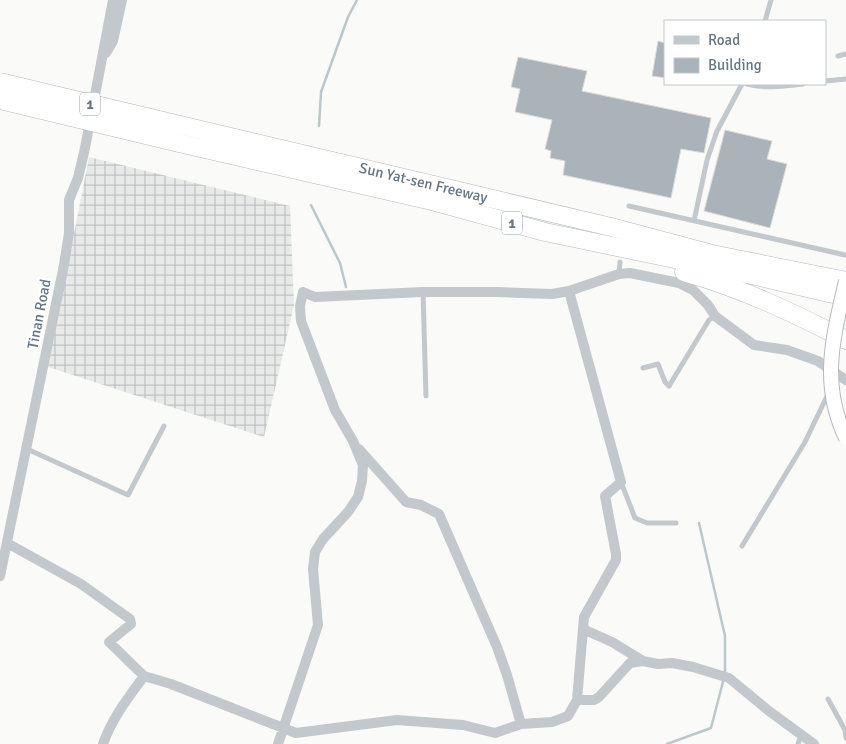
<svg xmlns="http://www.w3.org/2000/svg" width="846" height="744" viewBox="0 0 846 744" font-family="Signika,sans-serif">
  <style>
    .industrial { fill: url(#industrial-grid) }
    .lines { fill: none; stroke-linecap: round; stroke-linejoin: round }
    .stream { stroke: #bbc7cb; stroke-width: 2.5 }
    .building { fill: #aab3b9; stroke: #dcdcda }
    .highway-casing { stroke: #b4b9bd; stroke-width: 19 }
    .lane { stroke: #c3c8cc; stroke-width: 5 }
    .street { stroke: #c3c8cc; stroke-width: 10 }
    .highway { stroke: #fff; stroke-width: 18 }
    .secondary-bridge-casing { stroke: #b3babf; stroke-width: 16; stroke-linecap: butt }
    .highway-bridge-casing { stroke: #b4b9bd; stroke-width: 19; stroke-linecap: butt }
    .secondary-bridge { stroke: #fff; stroke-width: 14 }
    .highway-bridge { stroke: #fff; stroke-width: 18 }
    .labels { text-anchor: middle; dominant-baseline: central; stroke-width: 5; stroke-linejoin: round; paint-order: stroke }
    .shield { fill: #fff; stroke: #939fa8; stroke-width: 1 }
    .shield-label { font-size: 14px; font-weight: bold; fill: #657683 }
    .street-label { font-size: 15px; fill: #657683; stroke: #fff }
  </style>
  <defs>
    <pattern id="industrial-grid" width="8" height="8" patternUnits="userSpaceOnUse" patternTransform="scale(1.25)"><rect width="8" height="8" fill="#e8e9e9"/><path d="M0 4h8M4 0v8" fill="none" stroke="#c0c1c2"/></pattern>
  </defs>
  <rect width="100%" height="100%" fill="#fafaf8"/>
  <path class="industrial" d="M89 157 290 206 294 305 264 437 48 367Z"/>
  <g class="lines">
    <path class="stream" d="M319 126 321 92 348 17 357 0
      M311 205 340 263 346 287
      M699 523 725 636V673
      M667 744 711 728 724 678"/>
  </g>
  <path class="building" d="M658 41 665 43V78L652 76Z
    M518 57 587 71 582 91 711 118 704 153 681 149 671 198 563 175 565 161 550 158 551 151 545 149 552 120 515 112 520 89 511 87Z
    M725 130 772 141 767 159 787 164 770 228 704 211Z"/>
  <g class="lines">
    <defs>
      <g id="highway">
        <path id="s1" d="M180 125 611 227 712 254 846 281"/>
        <path d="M179 143 432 201 545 232 756 276 846 297"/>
        <path d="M684 272C741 288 794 313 846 340"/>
      </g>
    </defs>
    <use href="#highway" class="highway-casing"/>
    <path class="lane" d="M765 21 771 0
      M838 56 846 54
      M825 81 846 79
      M747 84C765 89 784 86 803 84
      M629 206 845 255
      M694 221 707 160 717 131 742 84
      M619 274 620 262
      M423 292 426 396
      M643 368 658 364 665 382 669 386 709 320 715 316
      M27 449 128 495 164 426
      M621 482 635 518 647 523H676
      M742 546 805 442 829 392
      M828 699 845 730 846 738
      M798 744 801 736"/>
    <path class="street" d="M106 53 113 41 122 0
      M359 449 406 502 421 505 439 514 497 647 507 675 521 724
      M7 543 81 584 130 619 131 624 109 642 144 676 171 684 296 733 397 720 463 725 495 733 521 724 552 722 568 716 577 700 584 617 616 560V554L605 496 621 482 569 291
      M0 576 64 265 69 233V200L78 178 85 148 113 0
      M583 629 612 642 643 661
      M577 700H594L599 697 630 663 643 661 658 664 672 663 693 667 729 678 769 711 814 744
      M103 744C112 718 128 698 144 676
      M278 744 318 625 313 569 315 552 323 539 348 512 358 497 362 481 363 465 353 441 335 410 301 321 300 306 303 292 315 297 423 292H497L552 294 569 291 619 274 630 273 679 283 693 290 708 305 715 316 754 345 787 350 818 361 846 380"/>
    <use href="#highway" class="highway"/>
    <defs>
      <path id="secondary-bridge" d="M846 281C833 337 820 384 846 438"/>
      <path id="highway-bridge" d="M0 82 180 125
        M0 100 179 143"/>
    </defs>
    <use href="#secondary-bridge" class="secondary-bridge-casing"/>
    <use href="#highway-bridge" class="highway-bridge-casing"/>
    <use href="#secondary-bridge" class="secondary-bridge"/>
    <use href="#highway-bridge" class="highway-bridge"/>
  </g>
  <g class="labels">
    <g class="shield">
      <rect x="80" y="92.5" width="20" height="23" rx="4"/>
      <rect x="502" y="211.5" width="20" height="23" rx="4"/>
    </g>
    <g class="shield-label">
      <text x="90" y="104">1</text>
      <text x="512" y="223">1</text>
    </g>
    <g class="street-label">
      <text stroke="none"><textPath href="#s1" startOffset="250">Sun Yat-sen Freeway</textPath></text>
      <text transform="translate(39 314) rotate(-79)">Tinan Road</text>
    </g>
  </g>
  <rect x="664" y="20" width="162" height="65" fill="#ffffff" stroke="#c1c8cd"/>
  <rect x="674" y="36" width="25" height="8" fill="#c3c8cc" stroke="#c1c8cd"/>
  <text x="708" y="45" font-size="15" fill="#657683">Road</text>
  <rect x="674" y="58" width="25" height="15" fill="#aab3b9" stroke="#c1c8cd"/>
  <text x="708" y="70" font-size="15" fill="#657683">Building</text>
</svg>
